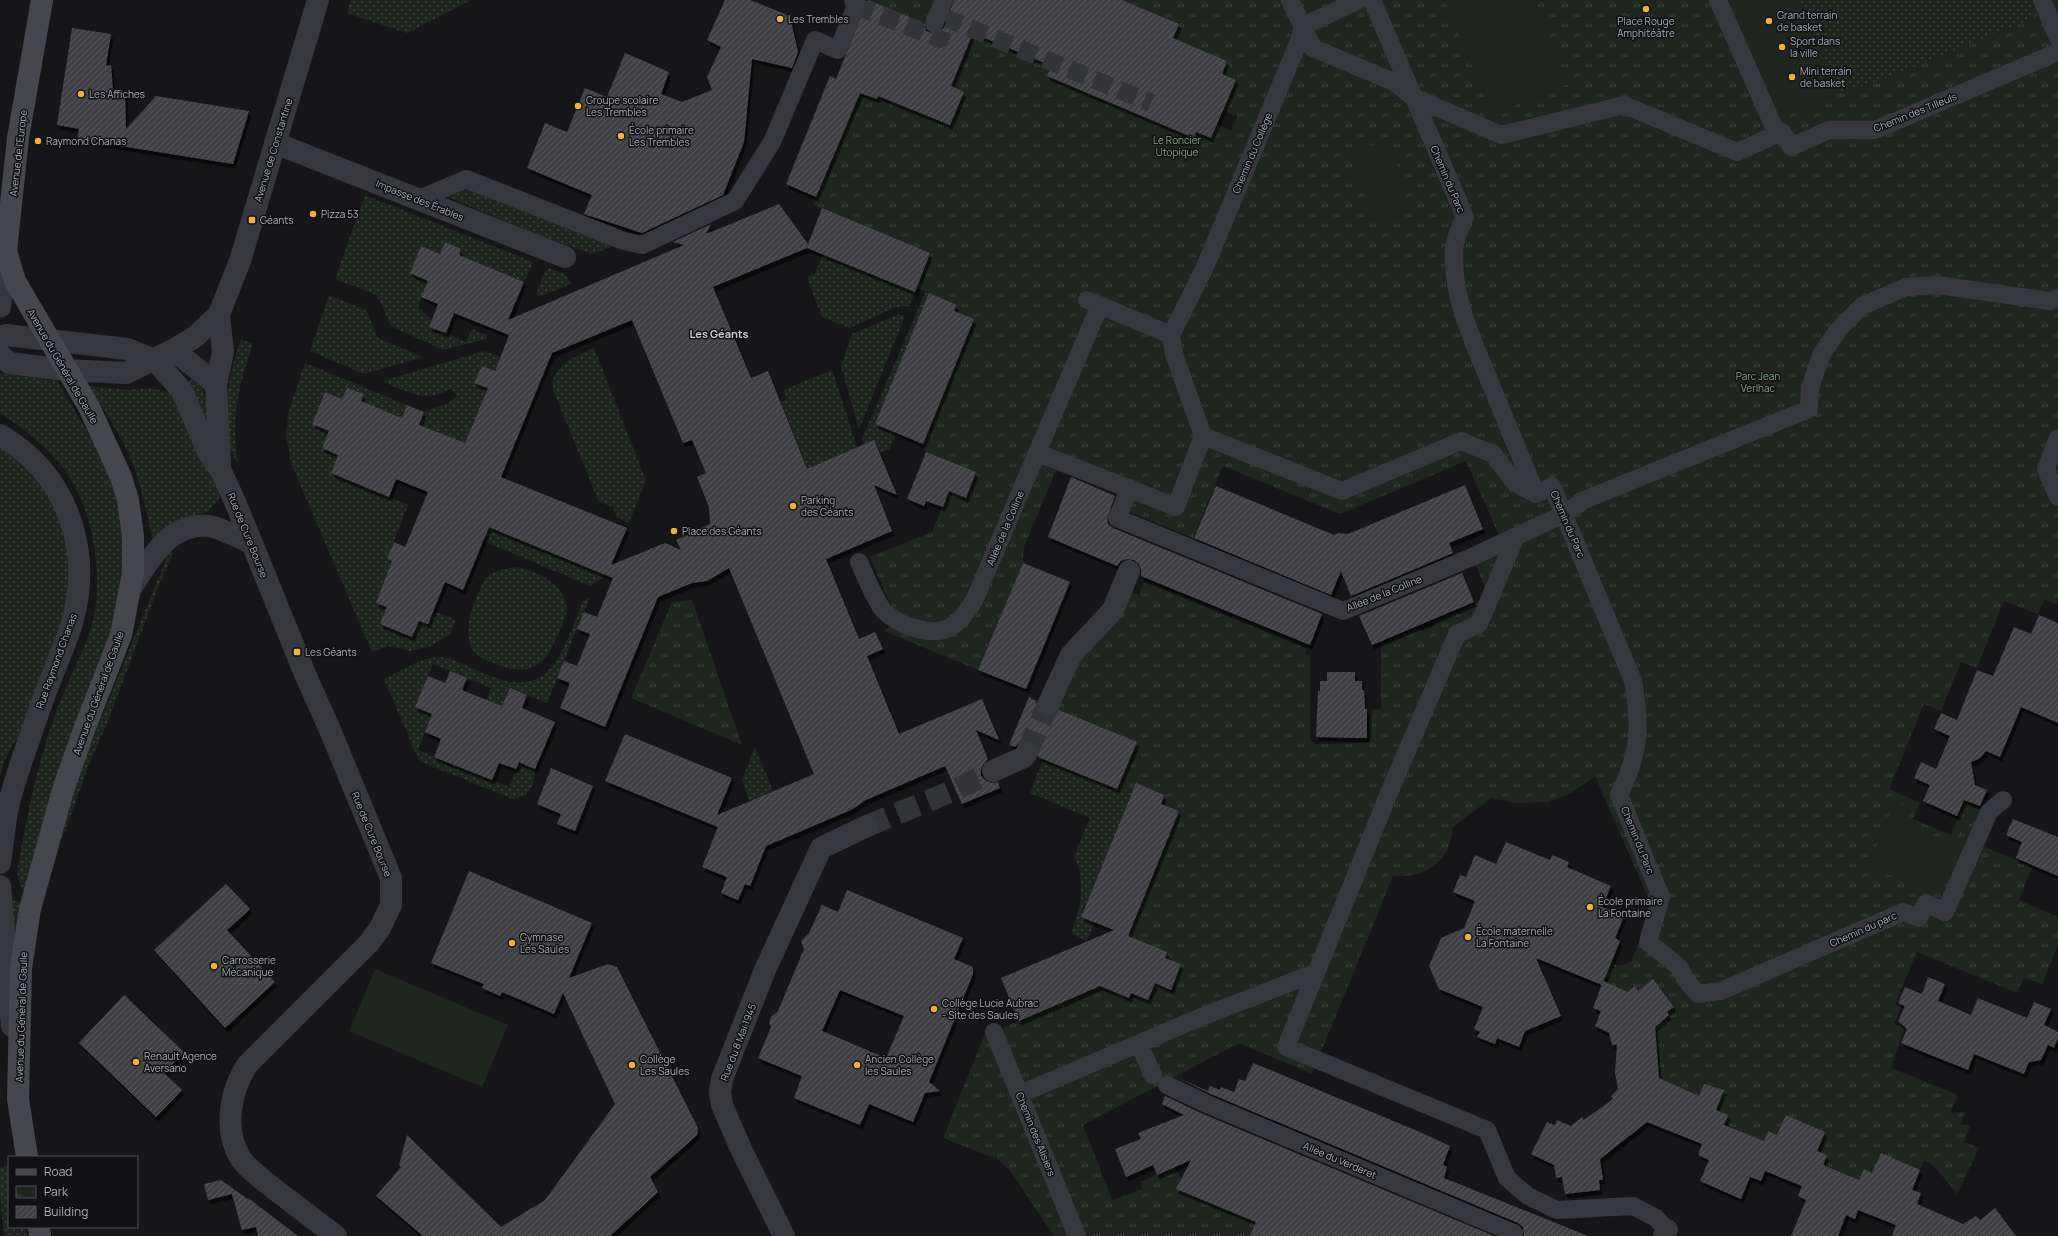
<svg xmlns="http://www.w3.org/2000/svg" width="2058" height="1236" viewBox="0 0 2058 1236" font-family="Manrope,sans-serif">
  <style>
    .grass { fill: url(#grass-dots) }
    .park { fill: url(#park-tufts) }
    .garden { fill: #1e261f }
    .building { fill: url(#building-hatch); fill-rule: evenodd; filter: url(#shadow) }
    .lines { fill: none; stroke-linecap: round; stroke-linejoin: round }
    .pedestrian-tunnel { stroke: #333438; stroke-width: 18; stroke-dasharray: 18 9; stroke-linecap: butt }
    .minor-tunnel { stroke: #333438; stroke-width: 22; stroke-dasharray: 22 11; stroke-linecap: butt }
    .pedestrian { stroke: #37383d; stroke-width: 18 }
    .minor { stroke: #37383d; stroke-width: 22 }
    .secondary { stroke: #45474d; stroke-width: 22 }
    .poi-dot { fill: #f2b134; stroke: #111113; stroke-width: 1.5 }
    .labels { text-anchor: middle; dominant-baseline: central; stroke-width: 3; stroke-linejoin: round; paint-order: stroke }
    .poi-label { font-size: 10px; fill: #a8adb8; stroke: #111113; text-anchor: start }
    .street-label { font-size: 10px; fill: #a8adb8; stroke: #111113 }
    .park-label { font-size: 10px; fill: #7fa381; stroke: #111113 }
    .neighbourhood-label { font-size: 11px; font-weight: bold; fill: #c9ccd4; stroke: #111113 }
  </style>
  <defs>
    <pattern id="grass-dots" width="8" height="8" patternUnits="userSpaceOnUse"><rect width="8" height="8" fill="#1e261f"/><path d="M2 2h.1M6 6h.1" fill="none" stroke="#3c433d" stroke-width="1.8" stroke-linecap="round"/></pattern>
    <pattern id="park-tufts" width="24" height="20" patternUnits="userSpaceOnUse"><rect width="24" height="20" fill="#1e261f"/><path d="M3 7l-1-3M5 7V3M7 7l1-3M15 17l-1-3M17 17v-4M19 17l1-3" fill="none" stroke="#3c433d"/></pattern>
    <pattern id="building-hatch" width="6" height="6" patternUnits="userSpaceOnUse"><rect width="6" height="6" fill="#404145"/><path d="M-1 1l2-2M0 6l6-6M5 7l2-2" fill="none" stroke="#595a5e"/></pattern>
    <filter id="shadow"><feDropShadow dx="2.5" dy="4.5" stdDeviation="0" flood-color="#0009"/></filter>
  </defs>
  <rect width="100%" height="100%" fill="#161618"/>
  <path class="grass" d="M351 0H471L407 33 347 13Z
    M1799 0H2029L2036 17 1882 80 1839 93Z
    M471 186 614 246 592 254 586 252 546 238 443 195Z
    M365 195 533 262 524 282 459 255 461 249 445 242 440 254 421 246 410 273 428 281 418 307 432 320 429 326 466 342 472 329 487 335 486 339 443 350 391 326 377 295 335 279Z
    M823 254 915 292 909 306 896 307 850 328 822 317 807 277 815 274Z
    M549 268 566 275 571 284 540 296 536 295 543 275Z
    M1018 275 929 428 974 319 954 311 957 305 935 295 876 424 896 433 890 449 880 453 876 443 865 447 862 439 928 286Z
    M329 295 366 310 378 338 423 357 364 374 310 351Z
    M899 314 905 316 859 429 841 366 852 334Z
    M241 339 253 344C238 388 231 416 238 463 214 433 230 372 241 339Z
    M594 348 646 480 629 523 617 518 613 507 599 502 553 390C549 367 576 356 594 348Z
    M485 351 500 357 495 371 482 366 475 382 488 388 464 445 451 438 419 425 424 412 448 403 457 396 450 389C425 404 406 391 382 381Z
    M305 363 407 405 402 418 386 411 383 416 359 406 363 394 347 388 342 399 325 392 312 423 329 431 322 448 338 455 331 473 408 505 387 558 392 561 376 603 387 607 381 624 412 637 419 621 433 611 456 620 450 634 431 646 410 651 388 646 372 652 291 463 286 435 288 413Z
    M832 370 857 447 807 470 779 403 787 399 783 390Z
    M0 373 57 381 103 458 112 481 121 520 124 563 116 627 24 890C13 879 20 858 22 844 30 800 40 757 55 715 65 687 80 659 90 631 106 581 94 504 60 464 43 444 22 427 0 413Z
    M191 378H195C208 394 209 409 209 429L193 398 189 382Z
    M89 386 126 390 151 388 173 394 220 497 208 512 186 517 153 542C148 517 142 491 134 467 124 439 105 412 89 386Z
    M0 445 44 478 66 526 72 591 26 730C11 744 5 757 0 776Z
    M483 524 607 575 590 586 486 542Z
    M169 552H174L159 585 108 721 90 762 63 837 57 841 84 761Z
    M520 567C541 574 569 586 566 613 565 621 556 639 552 647 548 656 538 667 528 669 513 672 478 662 471 647 468 640 468 628 469 620 470 613 482 582 486 578 497 569 508 568 520 567Z
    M590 597 547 703 510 688 502 706 487 700 491 688 433 664 415 707 432 714 418 750 509 787 519 762 535 769 533 785 526 795 513 799 419 761 384 679C401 671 421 657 440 657 454 657 470 668 483 673 552 704 562 652 583 601Z
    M755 747 773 791 749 801 742 779Z
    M1043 759 1117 789 1118 786 1132 792 1081 916 1095 922 1087 941 1071 933C1081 908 1086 881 1074 856L1090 818 1030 793Z
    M8 887 15 900 24 904 17 962Z
    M9 1166V1227H25L27 1236H4L0 1197V1167Z"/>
  <path class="park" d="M868 0H951L924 23Z
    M1122 0H1799L1839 93 1882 80 2035 17 2029 0H2058V605L2044 599 2038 614 2004 601 1977 668 1961 662 1941 711 1924 704 1889 789 1920 803 1913 819 1951 835 1964 803 1981 810 1983 846 2032 867 2019 900 2058 917V945L2042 984 2024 978 2017 993 1917 952 1895 1005 1901 1008 1894 1024 1904 1028 1891 1068 1958 1095 1950 1113 1965 1112 1960 1124 1970 1126 1964 1142 1979 1148 1957 1194 1934 1166 1924 1160 1910 1189 1874 1174 1882 1154 1881 1153 1872 1173 1864 1169 1859 1180 1823 1165 1827 1155 1817 1151 1825 1131 1816 1152 1807 1124 1786 1115 1777 1135 1768 1131 1764 1141 1724 1125 1728 1115 1716 1110 1724 1090 1698 1102 1706 1082H1705L1697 1102 1661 1087 1659 1067H1654L1651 1050 1657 1049 1655 1047 1653 1028 1669 1015 1667 1012 1674 1006 1653 979 1638 991 1634 987 1629 998 1602 985 1611 963 1619 966 1631 962 1653 909 1595 776 1571 793 1547 803 1544 802 1516 803 1491 798 1453 827C1450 862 1427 878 1393 876L1312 1074 1239 1043 1083 1125 1112 1200 1143 1189 1140 1182 1175 1167 1181 1179 1176 1189 1256 1222 1250 1236H1054L1009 1169 997 1159 943 1138 984 1036 1100 986 1129 998 1131 993 1155 983 1171 989 1181 964 1126 941 1179 811 1161 804 1164 795 1142 786 1138 794 1118 786 1136 742 1057 709 1080 655 1131 592 1139 595 1144 582 1307 649 1305 654 1310 656V740L1316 744 1366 743 1371 739 1372 710 1381 709V645L1420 628 1422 631 1436 625 1435 622 1489 597 1469 549 1499 535 1466 461 1340 514 1223 466 1193 538 1128 511 1133 500 1057 468 1024 547 1023 563 978 670 884 631 906 615 893 608 888 599 870 557 932 532 949 491 966 498 976 473 926 452 923 444 974 319 954 311 957 305 916 288 930 253 813 205 860 93 877 99 878 96 950 125 964 92 951 86 973 33 1052 66 1047 76 1194 138 1196 132 1211 138 1218 125 1231 131 1237 116 1224 111 1225 105 1211 99 1229 97 1236 80 1222 74 1227 61 1199 49 1164 58 1179 24Z
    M692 600 742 745 631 698 672 602Z"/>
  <path class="garden" d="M1445 0H1535L1569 84 1492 115Z
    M1725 0H1799L1839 93 1776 120Z
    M1166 130 1196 142 1189 161 1158 148Z
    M1389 140 1410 210 1372 221 1351 152Z
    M1895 802 1910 808 1904 824 1966 849 1949 881 1941 887 1929 890 1868 867Z
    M375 969 508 1025 482 1087 349 1031Z"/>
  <path class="building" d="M725 0H750L790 16 798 52 792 68 752 59 744 142 723 195 642 233 584 214 592 195 527 168 545 123 567 132 585 88 607 97 625 53 669 72 661 94 682 102 712 90 707 77 721 47 707 40Z
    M868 0 924 23 926 31 935 34 944 28 954 0H1122L1179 24 1173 38 1227 61 1222 74 1236 80 1211 138 1196 132 1194 138 1047 76 1052 66 973 33 951 86 964 92 950 125 878 96 877 99 860 93 816 197 786 184 830 76 836 79Z
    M72 28 111 34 106 66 111 65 113 90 125 92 126 129 156 96 249 111 233 164 77 139 79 129 57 125Z
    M779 204 808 244 822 208 930 253 915 292 807 248 713 287 751 378 768 371 807 469 874 440 897 495 874 485 892 531 826 559 859 639 875 632 883 649 867 656 899 734 982 699 999 740 976 730 988 759 983 764 981 770V776L986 781 992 783 998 782 1000 788 962 804 945 766 866 800 851 810 766 846 750 886 745 884 738 900 721 893 727 877 702 867 718 827 605 781 625 734 732 778 717 815 814 774 729 568 707 581 692 583 658 597 605 727 560 708 570 683 557 678 564 661 577 666 590 634 577 629 584 612 597 617 613 578 489 527 463 590 445 582 428 624 419 621 412 637 380 624 387 607 376 603 392 561 387 558 394 542 405 547 428 492 396 479 389 497 331 473 338 455 322 448 329 431 312 424 325 392 342 399 347 388 364 394 361 401 402 418 407 405 424 412 419 425 465 443 488 388 474 383 482 366 495 371 509 335 454 313 446 333 429 327 438 304 421 297 428 281 410 273 421 246 440 254 445 242 461 249 459 255 524 282 508 320 684 245 673 242 711 224 706 234ZM632 320 683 443 692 440 706 473 697 477 709 507 710 524 676 540 681 550 665 543 611 565 627 528 501 477 552 353Z
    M929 293 957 305 954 311 974 319 923 444 875 424Z
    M926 452 976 472 966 498 949 491 943 507 926 501 924 506 907 499Z
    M1071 477 1115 496 1107 519 1108 524 1113 528 1322 614 1310 645 1141 576V569L1139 564 1134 560 1127 559 1121 561 1117 566 1048 537Z
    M1465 485 1483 529 1449 543 1453 553 1351 596 1341 571 1331 595 1194 538 1216 486 1334 535 1339 533 1348 534Z
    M1023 563 1070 582 1026 689 978 670Z
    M1462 573 1474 602 1372 645 1359 616Z
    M2039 615 2058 623V723L2021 707 2000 757 1986 751 1980 758 1971 762 1975 785 1987 790 1980 806 1964 800 1957 816 1923 801 1930 785 1914 778 1921 762 1936 769 1950 736 1934 729 1941 713 1957 720 1977 670 1993 676 2014 627 2031 634Z
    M450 671 467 678 462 690 502 706 510 688 527 695 522 708 555 722 535 769 519 762 516 769 499 763 492 780 434 757 441 739 425 732 432 714 415 707 428 676 445 683Z
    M1327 672H1355V681H1362V690H1364L1365 709H1367V738L1316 737 1318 691H1320V681H1327Z
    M1029 697 1036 701 1038 712 1043 716 1050 717 1055 715 1059 710 1137 742 1117 789 1038 757V746L1033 741 1028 740 1021 741 1015 747 1009 745Z
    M551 768 593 786 575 831 557 824 561 814 537 804Z
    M1136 783 1164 795 1161 804 1179 811 1128 936 1167 952 1165 958 1181 964 1171 990 1155 983 1148 1000 1131 993 1129 998 1100 986 1019 1021 1001 978 1114 930 1081 917Z
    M2013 819 2058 837V876L2016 858 2022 842 2006 835Z
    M1506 842 1550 860 1552 855 1569 862 1567 867 1611 886 1602 907 1624 916 1615 938 1620 941 1602 985 1536 958 1561 1016 1525 1031 1519 1047 1497 1038 1495 1044 1477 1037 1480 1032 1474 1029 1483 1007 1439 989 1429 966 1441 938 1464 928 1475 901 1453 892 1460 875 1466 877 1475 855 1496 864Z
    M469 871 592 923 569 978 608 964 617 967 698 1128 697 1135 650 1177 658 1192 610 1236H423L376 1196 401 1167 399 1165 407 1135 501 1227 545 1200 615 1104 563 993 554 1014 502 992 500 996 482 988 484 984 431 963Z
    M226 884 250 909 227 930 275 982 225 1028 154 950Z
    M847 890 963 938 954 959 973 967V974L929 1082 940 1091 925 1093 913 1122 869 1104 860 1125 794 1098 802 1076 758 1058 771 1027 769 1023 771 1017 778 1011 804 949 801 941 809 933 822 905 838 912ZM840 990 904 1016 886 1058 822 1031Z
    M1928 977 1945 984 1938 1001 1971 1015 1978 998 2027 1018 2034 1002 2051 1009 2044 1025 2058 1032V1038L2054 1048 2048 1045 2041 1060 2029 1062 2024 1074 1974 1054 1968 1070 1901 1043 1907 1029 1898 1021 1905 1006 1898 1003 1905 987 1922 994Z
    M1653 979 1674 1007 1667 1012 1669 1015 1655 1027 1659 1078 1699 1096 1704 1084 1724 1090 1716 1110 1728 1115 1724 1125 1764 1141 1768 1131 1777 1135 1786 1115 1825 1132 1817 1151 1827 1155 1823 1165 1859 1180 1864 1169 1872 1173 1881 1153 1920 1170 1912 1190 1921 1193 1917 1204 1963 1224 1976 1216 1980 1220 1995 1208 2016 1236H1892L1896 1225 1858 1210 1855 1219 1846 1215 1838 1236H1791L1806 1200 1798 1196 1802 1186 1765 1171 1761 1181 1750 1177 1741 1199 1700 1181 1709 1160 1698 1155 1702 1144 1647 1122 1600 1159 1603 1180H1599L1600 1190 1565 1194 1562 1177 1556 1178 1554 1165 1531 1154 1547 1122 1555 1125 1557 1120 1571 1126 1582 1117 1584 1120 1613 1099 1611 1096 1618 1089 1615 1073 1617 1045H1612L1609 1033 1595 1026 1601 1011 1593 1008 1603 981 1628 992 1635 986 1638 991Z
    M124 995 184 1052 164 1073 182 1090 156 1117 79 1043Z
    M1253 1063 1420 1132 1450 1146 1443 1165 1447 1167 1444 1178 1588 1236H1524L1523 1227 1518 1223 1211 1094 1174 1076 1208 1091 1210 1086 1220 1090 1221 1087 1234 1092 1239 1079 1245 1081Z
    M1165 1096 1203 1114 1494 1236H1250L1256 1222 1176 1189 1191 1160 1157 1175 1153 1165 1126 1177 1115 1149 1141 1139 1138 1133 1184 1115 1162 1104Z
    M221 1180 249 1200 248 1198 298 1236H258L256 1227 242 1230 232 1194 208 1200 204 1184Z"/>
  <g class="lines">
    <path class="pedestrian-tunnel" d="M856 6 940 39 948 19 1151 103"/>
    <path class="minor-tunnel" d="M1027 752 1048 705
      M867 826 955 790 993 771"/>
    <path class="pedestrian" d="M1290 0 1313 48 1394 82 1413 97 1501 135 1624 105 1737 152 1782 132 1791 147 1829 130H1875L2058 52
      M1372 0 1465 217C1460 228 1454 240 1454 252 1452 298 1474 343 1491 385 1506 421 1521 458 1536 494L1552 486 1633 681C1641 726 1640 753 1619 795L1661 897 1648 942 1679 967 1686 980 1698 994 1721 991 1903 912 1919 918 1926 903 1945 912 1989 812 2003 800
      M1718 0 1777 134
      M2042 0 2058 38
      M934 24 944 0
      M419 199 466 179 624 241 642 245 735 201 772 142 815 40 838 50 856 6 853 0
      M1087 300 1171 335 1174 354 1203 436 1342 491 1461 441 1493 454 1515 483 1536 494
      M1171 335 1205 267 1299 41 1303 26 1359 0
      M2058 438 2046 469 2058 497
      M1038 453 1176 507 1203 436
      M1130 488 1117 518 1343 611 1472 557 1564 514 1584 500 1809 409 1810 388 1822 353 1839 329 1862 306 1906 287 1937 285 2050 301 2058 298
      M1516 536 1479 624 1457 634 1389 793 1286 1047 1487 1130 1507 1178 1528 1196 1557 1210 1633 1206 1656 1218 1667 1230
      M859 562C864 573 876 603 884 611 898 625 930 637 949 628 960 622 967 611 974 601L1100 305
      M994 1032 1077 1236
      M1139 1044 1153 1075
      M1167 1085 1207 1104 1514 1233
      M1020 1094 1206 1015 1315 973"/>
    <path class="minor" d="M275 143 565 257
      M0 307 6 251
      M0 337 6 335 127 349 155 360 182 391 208 452 221 471 236 504 305 674 330 730 391 878V905L380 928 369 943 248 1064C230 1090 223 1131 241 1159 249 1170 263 1180 273 1188 294 1204 315 1220 336 1236
      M173 350 200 371 216 385 220 464
      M0 355 9 363 66 370 126 373 173 350 195 337 219 314 240 261 318 0
      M216 385 223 352 219 314
      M0 435C67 474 93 550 72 623 63 652 49 680 40 708 29 741 16 773 8 807 4 825 3 845 0 863
      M131 588C150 560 168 523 208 526 220 527 239 538 251 543
      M1048 705 1071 655 1113 610 1129 571
      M993 771 1024 757 1027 752
      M0 886 12 1026
      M784 1236 741 1149 722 1105 720 1092 722 1079 765 970 821 848 867 826
      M1664 1236 1667 1230"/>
    <path class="secondary" d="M27 1157 18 1099 21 968 30 909 63 790 84 730 121 635 133 573V536L128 500 121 477 89 407 15 281 6 251 18 138 42 0
      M39 1227 40 1236"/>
  </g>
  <g class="poi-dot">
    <circle cx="1646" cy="9" r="4"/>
    <circle cx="780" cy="19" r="4"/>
    <circle cx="1769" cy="21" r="4"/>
    <circle cx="1782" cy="47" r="4"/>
    <circle cx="1792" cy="77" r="4"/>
    <circle cx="81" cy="94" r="4"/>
    <circle cx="578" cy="106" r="4"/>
    <circle cx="621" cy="136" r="4"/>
    <circle cx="38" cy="141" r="4"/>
    <circle cx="313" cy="214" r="4"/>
    <rect x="248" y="216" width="8" height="8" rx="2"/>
    <circle cx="793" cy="506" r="4"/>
    <circle cx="674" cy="531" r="4"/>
    <rect x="293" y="648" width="8" height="8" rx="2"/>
    <circle cx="1590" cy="907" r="4"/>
    <circle cx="1468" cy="937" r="4"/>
    <circle cx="512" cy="943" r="4"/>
    <circle cx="214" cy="966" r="4"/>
    <circle cx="934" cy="1009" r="4"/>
    <circle cx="136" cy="1062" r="4"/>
    <circle cx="632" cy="1065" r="4"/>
    <circle cx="857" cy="1065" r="4"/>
  </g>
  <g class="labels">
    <g class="poi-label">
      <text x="1777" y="15">Grand terrain<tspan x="1777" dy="12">de basket</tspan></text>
      <text x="788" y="19">Les Trembles</text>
      <text x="1646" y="21" text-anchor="middle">Place Rouge<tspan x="1646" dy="12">Amphitéâtre</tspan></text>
      <text x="1790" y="41">Sport dans<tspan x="1790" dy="12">la ville</tspan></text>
      <text x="1800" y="71">Mini terrain<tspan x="1800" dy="12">de basket</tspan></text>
      <text x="89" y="94">Les Affiches</text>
      <text x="586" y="100">Groupe scolaire<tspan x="586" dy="12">Les Trembles</tspan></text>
      <text x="629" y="130">École primaire<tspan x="629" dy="12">Les Trembles</tspan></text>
      <text x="46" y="141">Raymond Chanas</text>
      <text x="321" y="214">Pizza 53</text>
      <text x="260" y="220">Géants</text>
      <text x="801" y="500">Parking<tspan x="801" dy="12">des Géants</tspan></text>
      <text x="682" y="531">Place des Géants</text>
      <text x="305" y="652">Les Géants</text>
      <text x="1598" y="901">École primaire<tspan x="1598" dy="12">La Fontaine</tspan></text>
      <text x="1476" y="931">École maternelle<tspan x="1476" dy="12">La Fontaine</tspan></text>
      <text x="520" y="937">Gymnase<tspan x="520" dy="12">Les Saules</tspan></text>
      <text x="222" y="960">Carrosserie<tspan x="222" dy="12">Mécanique</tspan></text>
      <text x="942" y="1003">Collège Lucie Aubrac<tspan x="942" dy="12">- Site des Saules</tspan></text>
      <text x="144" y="1056">Renault Agence<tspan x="144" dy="12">Aversano</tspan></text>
      <text x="640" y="1059">Collège<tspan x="640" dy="12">Les Saules</tspan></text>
      <text x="865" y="1059">Ancien Collège<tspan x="865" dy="12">les Saules</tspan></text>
    </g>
    <g class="street-label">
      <text transform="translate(1915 112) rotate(-22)">Chemin des Tilleuls</text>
      <text transform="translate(273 150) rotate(-73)">Avenue de Constantine</text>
      <text transform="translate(18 153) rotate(-83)">Avenue de l'Europe</text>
      <text transform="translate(1252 153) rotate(-67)">Chemin du Collège</text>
      <text transform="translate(1448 179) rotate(67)">Chemin du Parc</text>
      <text transform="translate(420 200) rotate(22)">Impasse des Érables</text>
      <text transform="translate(63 366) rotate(60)">Avenue du Général de Gaulle</text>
      <text transform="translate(1568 524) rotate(67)">Chemin du Parc</text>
      <text transform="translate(1005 528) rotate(-67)">Allée de la Colline</text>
      <text transform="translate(248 535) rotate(68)">Rue de Cure Bourse</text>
      <text transform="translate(1384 593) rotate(-22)">Allée de la Colline</text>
      <text transform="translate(56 661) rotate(-70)">Rue Raymond Chanas</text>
      <text transform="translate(98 693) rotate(-70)">Avenue du Général de Gaulle</text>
      <text transform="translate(372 834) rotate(68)">Rue de Cure Bourse</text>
      <text transform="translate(1638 840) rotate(68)">Chemin du Parc</text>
      <text transform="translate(1863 929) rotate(-24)">Chemin du parc</text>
      <text transform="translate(21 1017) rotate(-88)">Avenue du Général de Gaulle</text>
      <text transform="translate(738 1042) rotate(-69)">Rue du 8 Mai 1945</text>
      <text transform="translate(1036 1134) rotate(68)">Chemin des Alisiers</text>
      <text transform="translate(1340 1160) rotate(23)">Allée du Verderet</text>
    </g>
    <g class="park-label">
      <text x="1177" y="140">Le Roncier<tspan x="1177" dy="12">Utopique</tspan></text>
      <text x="1758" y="376">Parc Jean<tspan x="1758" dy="12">Verlhac</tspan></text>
    </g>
    <g class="neighbourhood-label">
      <text x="719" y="333">Les Géants</text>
    </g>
  </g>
  <rect x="8" y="1156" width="130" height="72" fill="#111113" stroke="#4d4f55"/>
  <rect x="16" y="1169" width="20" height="6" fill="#45474d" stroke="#4d4f55"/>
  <text x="44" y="1176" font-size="12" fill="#a8adb8">Road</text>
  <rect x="16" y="1186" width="20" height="12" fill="url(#park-tufts)" stroke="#4d4f55"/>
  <text x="44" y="1196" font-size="12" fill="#a8adb8">Park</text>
  <rect x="16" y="1206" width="20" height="12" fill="url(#building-hatch)" stroke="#4d4f55"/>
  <text x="44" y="1216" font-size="12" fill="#a8adb8">Building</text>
</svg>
